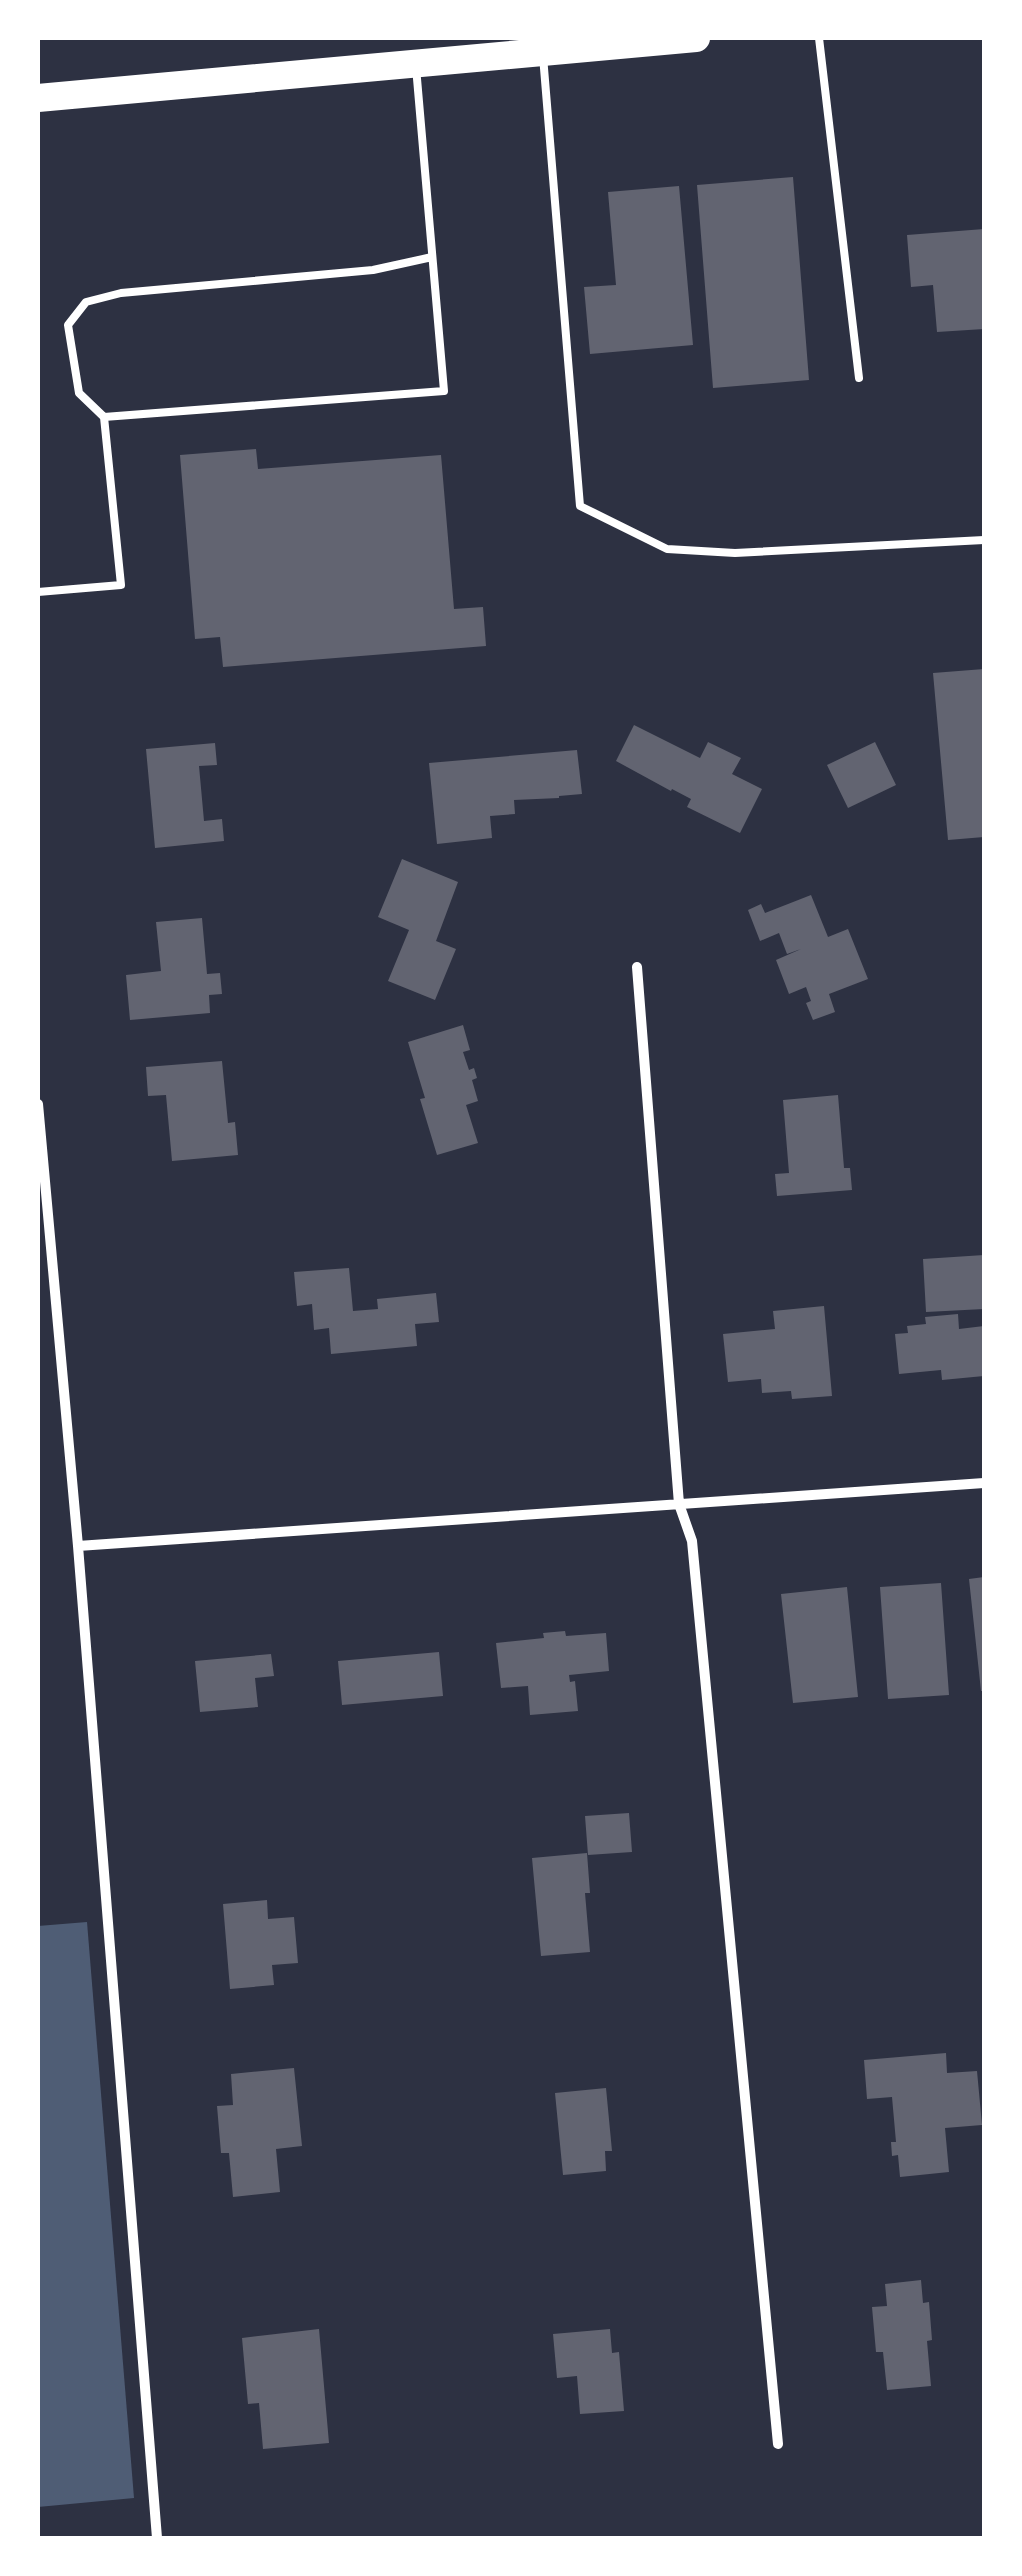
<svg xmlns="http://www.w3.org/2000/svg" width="1022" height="2576" viewBox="0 0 1022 2576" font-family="'Libre Baskerville',serif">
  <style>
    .water { fill: #4f5d75 }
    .building { fill: #626471 }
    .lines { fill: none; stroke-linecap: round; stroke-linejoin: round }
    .service { stroke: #fff; stroke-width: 8 }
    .minor { stroke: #fff; stroke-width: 10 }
    .trunk { stroke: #fff; stroke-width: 28 }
  </style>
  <rect width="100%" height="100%" fill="#2d3142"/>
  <path class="water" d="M87 1922 134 2498 38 2507V1926Z"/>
  <path class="building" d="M793 177 809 380 713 388 697 185Z
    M679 186 693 345 590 354 584 287 616 285 608 192Z
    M984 229V329L937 332 933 285 911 287 907 235Z
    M256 449 258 469 441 455 454 609 483 607 486 646 223 667 220 637 195 639 180 455Z
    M984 669V837L948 840 933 673Z
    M634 725 700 758 708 742 741 758 732 774 762 789 740 833 687 807 691 799 672 789 671 791 616 761Z
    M875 742 896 785 848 808 827 765Z
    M215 743 217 765 199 766 204 821 222 819 224 841 155 848 146 749Z
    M577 750 582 794 559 796V798L514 800 515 814 490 816 492 838 437 844 429 763Z
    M402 859 458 882 436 941 456 949 435 1000 388 981 409 930 378 917Z
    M811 895 828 937 848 929 868 979 829 994 835 1012 813 1020 806 1003 811 1001 806 987 789 994 776 960 801 949 787 954 779 933 760 941 748 910 761 904 765 913Z
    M202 918 207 974 220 973 222 994 209 995 210 1013 130 1020 126 975 161 971 156 922Z
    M463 1025 470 1050 463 1052 469 1070 474 1068 477 1078 472 1080 478 1101 466 1105 478 1143 437 1155 420 1099 425 1098 408 1042Z
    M222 1061 228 1123 235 1122 238 1155 172 1161 166 1095 148 1096 146 1067Z
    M838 1095 844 1168H850L852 1190 777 1196 775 1174 789 1173 783 1100Z
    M984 1255V1309L926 1312 923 1259Z
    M349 1268 353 1311 378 1309 377 1299 436 1293 439 1322 415 1324 417 1346 331 1354 329 1328 314 1330 312 1304 297 1306 294 1272Z
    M824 1306 832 1396 792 1399 791 1391 762 1393 761 1379 728 1382 723 1334 775 1329 773 1311Z
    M958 1314 959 1329 984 1326V1376L942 1380 941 1370 899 1374 895 1334 908 1333 907 1326 926 1324 925 1317Z
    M984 1577V1691H981L969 1579Z
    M941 1583 949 1695 888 1699 880 1587Z
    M847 1587 858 1697 793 1703 781 1594Z
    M565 1631 566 1636 606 1633 609 1671 569 1675 570 1682 575 1681 578 1711 530 1715 528 1686 501 1688 496 1643 544 1638 543 1633Z
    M439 1652 443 1696 342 1705 338 1661Z
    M271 1654 274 1676 255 1678 258 1707 200 1712 195 1661Z
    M629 1813 632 1852 588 1855 585 1816Z
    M587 1853 590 1893H585L590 1952 541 1956 532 1858Z
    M267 1900 268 1919 294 1917 298 1963 272 1965 274 1985 230 1989 223 1904Z
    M946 2053 947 2073 977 2071 982 2125 945 2128 949 2172 900 2177 898 2155 892 2156 891 2142H896L892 2097 867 2099 864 2060Z
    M294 2068 302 2146 276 2149 280 2192 233 2197 229 2153H221L217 2106 233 2105 231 2074Z
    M606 2088 612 2151H605L606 2171 563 2175 555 2093Z
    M921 2280 923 2303 929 2302 932 2340 927 2341 931 2386 887 2390 883 2352H876L872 2307 887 2306 885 2284Z
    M319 2329 329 2443 263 2449 259 2403 248 2404 242 2338Z
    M610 2329 612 2353 619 2352 624 2411 580 2414 577 2376 557 2378 553 2334Z"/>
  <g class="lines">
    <path class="service" d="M819 38 859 378
      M543 56 580 506 667 549 735 553 984 540
      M104 417 79 393 68 325 86 302 121 293 373 270 432 257
      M38 592 121 585 104 417 444 391 416 67"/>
    <path class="minor" d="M637 967 679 1504 692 1541 778 2444
      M38 1104 78 1546 157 2538
      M78 1546 984 1483"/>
    <path class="trunk" d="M38 98 696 38"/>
  </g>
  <rect width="1022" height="2576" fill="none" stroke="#ffffff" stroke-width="80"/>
</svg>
